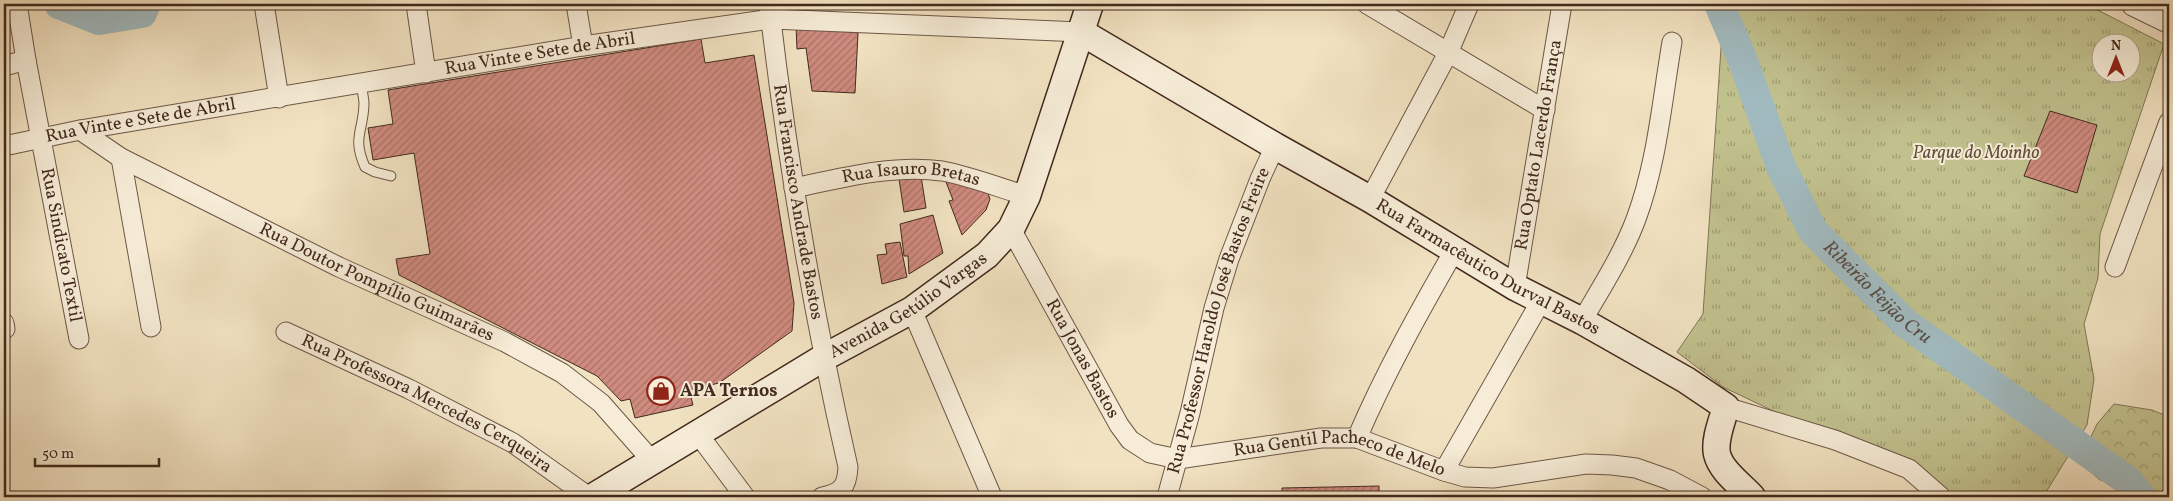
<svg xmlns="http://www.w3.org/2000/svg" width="2173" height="501" viewBox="0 0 2173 501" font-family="Vollkorn,serif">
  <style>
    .forest { fill: url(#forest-crowns); stroke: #827556 }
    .park { fill: url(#park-tufts); stroke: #827556; fill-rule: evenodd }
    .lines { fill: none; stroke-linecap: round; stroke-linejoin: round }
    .river { stroke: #a1babf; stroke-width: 30 }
    .building { fill: url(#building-hatch); stroke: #42291d }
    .service-casing { stroke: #6e5746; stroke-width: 11 }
    .minor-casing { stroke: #6e5746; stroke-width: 21 }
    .tertiary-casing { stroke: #6e5746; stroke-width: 26 }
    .secondary-casing { stroke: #42291d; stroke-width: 29 }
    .service { stroke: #f6ecd7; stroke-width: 9 }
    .minor { stroke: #f6ecd7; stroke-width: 19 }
    .tertiary { stroke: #f6ecd7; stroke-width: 24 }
    .secondary { stroke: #f6ecd7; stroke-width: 26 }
    .labels { text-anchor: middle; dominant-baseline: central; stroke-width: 4; stroke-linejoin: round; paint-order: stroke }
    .street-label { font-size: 18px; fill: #42291d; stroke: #f6ecd7 }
    .park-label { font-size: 18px; font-style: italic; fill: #624f39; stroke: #f6ecd7 }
    .poi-label { font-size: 18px; font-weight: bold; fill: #42291d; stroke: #f6ecd7; text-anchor: start }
    .water-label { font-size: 19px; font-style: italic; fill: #5a4d46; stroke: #f6ecd7 }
  </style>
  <defs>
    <pattern id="forest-crowns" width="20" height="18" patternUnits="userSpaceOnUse" patternTransform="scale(1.25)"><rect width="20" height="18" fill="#c1c18e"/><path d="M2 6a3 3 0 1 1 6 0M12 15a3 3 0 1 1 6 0" fill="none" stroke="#9e9d73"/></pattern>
    <pattern id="park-tufts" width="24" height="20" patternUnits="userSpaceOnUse" patternTransform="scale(1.25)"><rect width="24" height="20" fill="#c1c18e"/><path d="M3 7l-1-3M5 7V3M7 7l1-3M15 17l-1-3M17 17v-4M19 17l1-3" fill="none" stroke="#9e9d73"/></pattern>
    <pattern id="building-hatch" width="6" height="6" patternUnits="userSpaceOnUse" patternTransform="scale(1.25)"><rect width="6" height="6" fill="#d08b7f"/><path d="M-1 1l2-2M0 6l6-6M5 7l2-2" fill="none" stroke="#aa7267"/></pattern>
  </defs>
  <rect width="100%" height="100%" fill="#f1e2c1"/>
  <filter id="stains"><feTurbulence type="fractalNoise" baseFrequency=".004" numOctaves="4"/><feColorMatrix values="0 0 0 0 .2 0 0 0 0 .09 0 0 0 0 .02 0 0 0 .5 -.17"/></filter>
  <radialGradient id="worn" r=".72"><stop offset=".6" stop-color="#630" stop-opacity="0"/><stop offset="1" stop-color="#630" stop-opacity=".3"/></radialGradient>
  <path class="forest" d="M2114 404 2152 410 2169 417V497H2159L2100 480 2079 462 2097 424Z"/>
  <path class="park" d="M1724 4H1929L1942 11 1946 4H2086L2164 44 2100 234 2098 278 2084 324 2094 379 2087 425 2076 443 2096 458 2075 445 2043 497H1952L1902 460 1786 417 1723 387 1677 352 1703 314ZM2100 42H2130V72H2100Z"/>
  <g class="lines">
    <g class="river">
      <path d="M59 4 99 20 142 13 146 4"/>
      <path id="s1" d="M1719 4 1743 61 1781 167 1813 231 1905 323 2128 481 2141 497"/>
    </g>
  </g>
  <path class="building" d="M616 4H644L617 8Z
    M650 4H689L650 9Z
    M700 4H732L701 9Z
    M796 26 858 33 855 93 812 91 806 48 797 49Z
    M701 39 705 63 754 55 794 303 792 331 719 383 689 390 693 405 635 418 630 399 621 401 597 376 399 275 396 259 430 254 414 153 373 160 368 128 393 124 388 90Z
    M2050 111 2097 125 2077 193 2024 176Z
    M921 176 926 208 904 212 899 179Z
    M963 181 986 188 990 199 986 210 962 235 949 201 953 200 946 182Z
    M933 215 943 253 909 274 908 256H904L900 224Z
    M900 242 907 277 882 284 877 255 887 254 885 244Z
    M1379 486V497H1282V488Z"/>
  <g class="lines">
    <defs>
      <path id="service" d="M361 84C362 91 364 98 364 104 363 133 352 137 365 167L375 172 391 176"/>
      <g id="minor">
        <path id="s2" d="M17 4 26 60 79 339"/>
        <path d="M264 4 279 98"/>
        <path d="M416 4 426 73"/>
        <path d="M576 4 583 46"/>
        <path id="s3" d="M769 4C787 159 813 314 848 467 847 487 842 493 822 497"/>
        <path d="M1367 4 1545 110"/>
        <path d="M4 66 26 60"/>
        <path id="s4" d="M80 130 121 158 339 267 505 342 562 373 601 403 653 462"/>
        <path id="s5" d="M4 146 80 130 583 46 771 19 1081 32"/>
        <path d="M121 158 151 327"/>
        <path id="s6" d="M794 188C841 178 894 164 942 171 970 176 1000 188 1027 196"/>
        <path d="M1370 199 1448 53 1469 4"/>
        <path id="s7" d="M1011 229 1119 425 1130 440 1150 453 1178 459 1321 438H1357L1444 471 1465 477 1493 478 1586 464 1612 465 1636 468 1670 480 1702 497"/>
        <path d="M2115 267 2169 122"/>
        <path id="s8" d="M1515 287 1562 4"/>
        <path d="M912 310 992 497"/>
        <path d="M1582 321C1601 288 1623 254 1636 219 1657 163 1662 101 1672 42"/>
        <path d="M4 323 5 329"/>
        <path id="s9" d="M286 332 409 389 513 443 589 497"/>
        <path d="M1726 407 1835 440 1909 469 1941 497"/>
        <path d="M698 434 745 497"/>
        <path d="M1357 438C1385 373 1419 312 1454 251"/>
        <path d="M1444 471 1541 301"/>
        <path id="s10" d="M1167 497 1190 413 1214 308 1229 259 1260 179 1275 146"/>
      </g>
      <path id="tertiary" d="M2134 4 2169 21"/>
      <g id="secondary">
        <path id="s11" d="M1081 32 1275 146 1370 199 1515 287 1582 321 1686 380 1726 407C1722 421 1714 440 1717 454 1721 471 1741 485 1752 497"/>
        <path id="s12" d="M593 497 823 358 912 310 987 255 1011 229 1027 196 1090 4"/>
      </g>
    </defs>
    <use href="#service" class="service-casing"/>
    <use href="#minor" class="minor-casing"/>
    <use href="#tertiary" class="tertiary-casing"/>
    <use href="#secondary" class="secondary-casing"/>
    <use href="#service" class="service"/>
    <use href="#minor" class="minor"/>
    <use href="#tertiary" class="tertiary"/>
    <use href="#secondary" class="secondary"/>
  </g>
  <defs>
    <symbol id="shop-ring" viewBox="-11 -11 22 22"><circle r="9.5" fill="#f6ecd7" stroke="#8f2418" stroke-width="1.5"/><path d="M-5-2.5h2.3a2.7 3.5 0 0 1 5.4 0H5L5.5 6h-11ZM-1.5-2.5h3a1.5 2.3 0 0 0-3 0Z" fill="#8f2418"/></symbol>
  </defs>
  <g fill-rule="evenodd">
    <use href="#shop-ring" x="645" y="375" width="32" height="32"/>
  </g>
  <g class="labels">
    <g class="street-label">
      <text stroke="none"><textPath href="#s5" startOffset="544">Rua Vinte e Sete de Abril</textPath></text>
      <text stroke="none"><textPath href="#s5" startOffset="139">Rua Vinte e Sete de Abril</textPath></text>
      <text stroke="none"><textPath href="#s8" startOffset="144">Rua Optato Lacerdo França</textPath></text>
      <text stroke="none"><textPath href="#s6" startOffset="119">Rua Isauro Bretas</textPath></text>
      <text stroke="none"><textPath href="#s3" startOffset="200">Rua Francisco Andrade Bastos</textPath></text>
      <text stroke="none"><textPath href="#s2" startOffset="245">Rua Sindicato Textil</textPath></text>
      <text stroke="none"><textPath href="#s11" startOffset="470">Rua Farmacêutico Durval Bastos</textPath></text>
      <text stroke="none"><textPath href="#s4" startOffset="334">Rua Doutor Pompílio Guimarães</textPath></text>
      <text stroke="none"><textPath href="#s12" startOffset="369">Avenida Getúlio Vargas</textPath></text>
      <text stroke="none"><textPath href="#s10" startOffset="184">Rua Professor Haroldo José Bastos Freire</textPath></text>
      <text stroke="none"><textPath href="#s7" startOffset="148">Rua Jonas Bastos</textPath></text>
      <text stroke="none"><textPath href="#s9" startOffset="158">Rua Professora Mercedes Cerqueira</textPath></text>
      <text stroke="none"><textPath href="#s7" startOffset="460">Rua Gentil Pacheco de Melo</textPath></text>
    </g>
    <g class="park-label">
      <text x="1976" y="153">Parque do Moinho</text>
    </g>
    <g class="poi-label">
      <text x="680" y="391">APA Ternos</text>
    </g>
    <g class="water-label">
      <text stroke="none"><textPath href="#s1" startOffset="335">Ribeirão Feijão Cru</textPath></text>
    </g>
  </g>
  <rect width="2173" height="501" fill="none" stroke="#f1e2c1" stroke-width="20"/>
  <rect x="5" y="5" width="2163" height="491" fill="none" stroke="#42291d" stroke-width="2.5"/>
  <rect x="10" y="10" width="2153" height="481" fill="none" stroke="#42291d"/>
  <g transform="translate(2116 58)"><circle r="24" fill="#f6ecd7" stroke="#ae9e8d"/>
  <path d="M0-4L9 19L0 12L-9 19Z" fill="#8f2418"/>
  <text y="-8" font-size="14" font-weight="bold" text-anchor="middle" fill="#42291d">N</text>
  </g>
  <path d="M35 458v8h124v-8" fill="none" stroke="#42291d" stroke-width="2.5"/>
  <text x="42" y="458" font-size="15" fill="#42291d" stroke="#f6ecd7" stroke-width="4" paint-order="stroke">50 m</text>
  <rect width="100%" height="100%" filter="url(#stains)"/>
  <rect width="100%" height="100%" fill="url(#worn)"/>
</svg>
